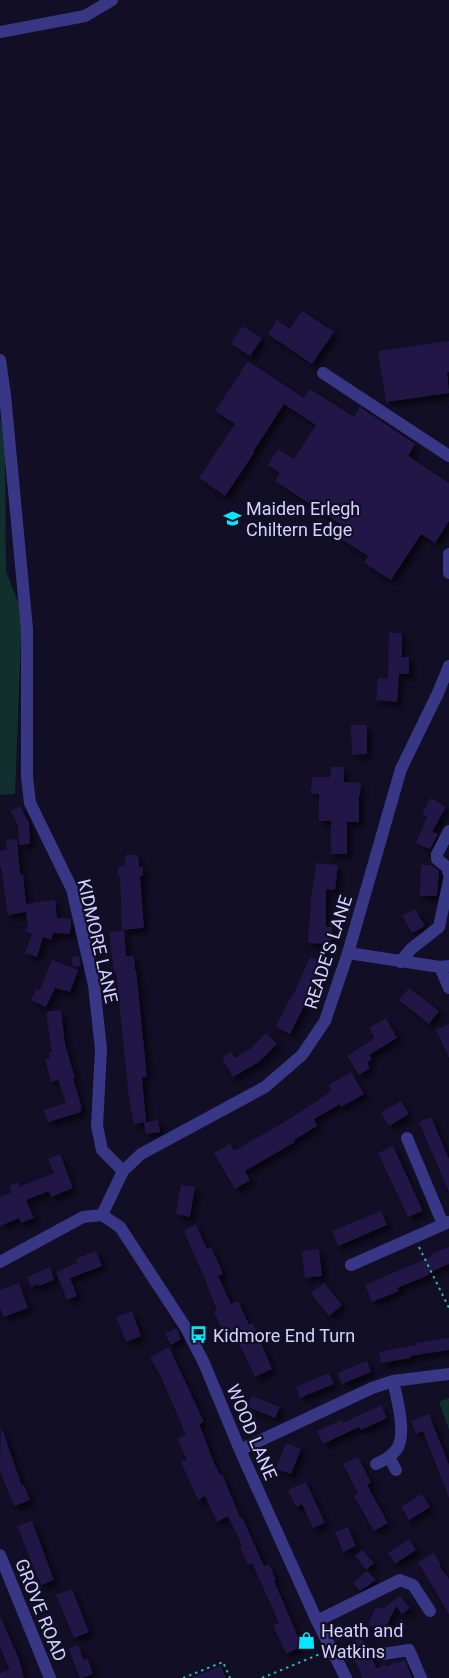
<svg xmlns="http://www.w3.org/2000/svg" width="449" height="1678" viewBox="0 0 449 1678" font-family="Roboto,sans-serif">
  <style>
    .green { fill: #102f2d }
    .building { fill: #211946; filter: url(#shadow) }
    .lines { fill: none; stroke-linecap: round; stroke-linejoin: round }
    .path { stroke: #2abaad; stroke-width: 2; stroke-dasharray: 2.5 4; stroke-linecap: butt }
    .minor { stroke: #383785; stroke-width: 12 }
    .labels { text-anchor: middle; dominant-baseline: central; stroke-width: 4.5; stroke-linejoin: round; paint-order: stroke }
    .poi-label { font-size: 18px; fill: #d5d1ff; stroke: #110e25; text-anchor: start }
    .street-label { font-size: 18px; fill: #d5d1ff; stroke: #110e25 }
  </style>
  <defs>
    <filter id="shadow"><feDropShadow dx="4.5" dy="4.5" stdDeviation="2.5" flood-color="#0009"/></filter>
  </defs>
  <rect width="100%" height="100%" fill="#110e25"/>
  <path class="green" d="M0 417 5 450 6 571 22 612 15 794 0 795Z
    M449 1398V1430L439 1402Z"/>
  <path class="building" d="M302 311 334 332 312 364 268 334 277 320 290 329Z
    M242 326 262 338 250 356 231 344Z
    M449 341V372H447L449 393 386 402 378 351Z
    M248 361 304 398 310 389 354 417 360 407 415 444 408 456 449 483V521L435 543 421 534 391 580 364 563 368 556 338 537 345 527 275 481 280 473 268 465 278 449 294 459 316 425 284 404 253 452 254 453 225 496 199 478 235 424 215 411Z
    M389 633H402V657H409V674H399L397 702 376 700 378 678 388 679Z
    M351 725H367V754L352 755Z
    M331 767H344V782L361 783 360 795H359V822H347V854H331V821H319V794H311L312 777H331Z
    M431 798 446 807 432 832 438 834 430 849 416 843 427 817 422 814Z
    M20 806 29 823 30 844 19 845 18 825 11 811Z
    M17 839 20 874H23L26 904 55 900 57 918 71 919V921L70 934 53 933 51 940 43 937 37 957 25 953 32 934 25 931 28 925 26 912 8 915 1 866H0V851L7 850 6 840Z
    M125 855H138L139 867 143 866V876H140L144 928 122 930 120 876H118V867L125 866Z
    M316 863 338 865 335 890 326 889V927H332L331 944 308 943 309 926H310L311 894H312Z
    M421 865H431L439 871 437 896H420Z
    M415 909 425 926 412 933 402 916Z
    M124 931 126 956H134L135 970H136L147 1077H142L146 1122 134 1124 129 1098 116 971 114 972 109 932Z
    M79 956 81 966 73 967 72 957Z
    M310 957 325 964 290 1034 276 1027 291 997 292 998Z
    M52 960 78 970 70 992 55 988 46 1007 31 1000 36 989 40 990Z
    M409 988 439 1011 429 1024 399 1000Z
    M61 1010 65 1044 75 1078 73 1079 82 1108 80 1109 81 1112 48 1122 44 1110 66 1103 58 1080 51 1082 45 1059 50 1058 49 1052H52L46 1012Z
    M386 1018 397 1038 369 1055 372 1059 367 1063 370 1068 359 1075 347 1056 375 1038 369 1028Z
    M449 1024V1058L436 1030Z
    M266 1033 277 1044 259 1062 233 1077 222 1058 231 1052 235 1058 250 1049Z
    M351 1072 364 1094 341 1107 340 1104 314 1119 317 1126 294 1140 295 1142 245 1171 250 1180 235 1189 214 1153 230 1144 234 1151 288 1120 332 1091 329 1085Z
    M401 1101 409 1114 389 1126 381 1113Z
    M431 1117 449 1159V1192L419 1122Z
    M158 1120 160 1132 146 1134 144 1123Z
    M393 1146 423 1211 408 1217 378 1153Z
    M60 1154 73 1188 51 1197 49 1191 26 1200 34 1218 21 1223 19 1218 0 1226V1197L12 1192 9 1186 18 1182 20 1187 54 1173 48 1159Z
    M181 1185 195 1187 190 1217 176 1214Z
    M381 1211 387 1225 338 1246 332 1231Z
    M196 1225 207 1249 211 1247 217 1260 223 1274 218 1276 231 1304 238 1301 249 1325 253 1323 272 1369 255 1377 233 1330 224 1334 214 1312 217 1310 207 1286H208L185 1234V1230Z
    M449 1247V1264L428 1273 429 1275 397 1288 399 1291 372 1302 365 1285 431 1257 430 1255Z
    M319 1249 322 1276 305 1278 302 1251Z
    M96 1251 102 1266 70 1278 77 1296 67 1300 56 1272 77 1263 76 1259Z
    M50 1267 54 1280 39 1286 38 1284 31 1287 27 1277Z
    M19 1283 28 1308 4 1317 0 1308V1290Z
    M324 1283 342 1305 329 1316 311 1293Z
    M132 1311 141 1336 126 1342 116 1317Z
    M176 1328 181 1339 171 1345 165 1334Z
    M449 1338V1350L410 1356 411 1358 381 1363 379 1352 416 1345V1343Z
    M169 1347 204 1422 199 1424 214 1463 220 1475 222 1474 240 1517H242L264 1566 269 1564 276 1580 274 1581 302 1646 286 1654 273 1625 279 1623 252 1563 248 1565 240 1547 242 1546 228 1516 217 1522 205 1496 198 1500 181 1462 187 1460 177 1439 186 1435 162 1379 150 1357Z
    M367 1361 371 1372 342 1384 338 1373Z
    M329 1373 334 1384 300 1398 296 1387Z
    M252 1396 280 1407 275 1418 248 1407Z
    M381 1405 387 1418 361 1430 359 1427 323 1444 317 1431 341 1420 343 1423Z
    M429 1414 449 1465V1498L423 1431 416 1434 411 1421Z
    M1 1426 22 1486 24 1485 30 1500 14 1506 0 1471Z
    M286 1443 301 1449 291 1474 276 1469Z
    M358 1457 371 1482 367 1485 388 1523 374 1531 354 1496 358 1493 343 1464Z
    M306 1482 325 1523 313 1528 302 1504 296 1507 288 1490Z
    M422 1494 430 1507 409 1520 401 1507Z
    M32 1521 54 1580 41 1585 17 1526Z
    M348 1527 356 1546 343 1552 335 1532Z
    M409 1539 416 1550 395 1564 388 1553Z
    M362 1550 374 1563 366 1570 355 1556Z
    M434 1553 441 1565 439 1566 449 1579V1614L418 1562Z
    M367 1571 376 1580 360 1591 353 1583Z
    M72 1589 89 1632 74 1638 56 1595Z
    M400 1596 410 1608 402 1614 396 1606 384 1631 368 1625 376 1607 383 1609Z
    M0 1616 19 1659 24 1678H0V1673L10 1670 0 1647Z
    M361 1638 377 1669 385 1665 386 1667 396 1662 397 1664 405 1660 412 1678H359L362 1677 359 1669 347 1645Z
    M78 1645 84 1660 88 1659 93 1674 82 1678H80L69 1649Z
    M221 1666 226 1678H191Z"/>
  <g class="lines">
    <path class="path" d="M419 1247 449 1308
      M183 1678 223 1662 230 1678
      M262 1678 320 1654"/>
    <path class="minor" d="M0 32 85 16 112 0
      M0 360 5 395 27 629V777L30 803 72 889 94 985 101 1049 97 1126 102 1150 123 1171
      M323 373 449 456
      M449 554V573
      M449 831 437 854V859L447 867 449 874
      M348 953 440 967 449 966
      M400 962 411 949 439 927 449 880
      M440 967 449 988
      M407 1138 443 1224
      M102 1215 123 1171 141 1154 265 1087 302 1055 325 1021 348 953 401 769 438 693 449 666
      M102 1215 120 1227 186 1328 204 1363 240 1450 317 1621 346 1678
      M0 1262 83 1217 102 1215
      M351 1265 449 1222
      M240 1450 372 1388 393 1381 449 1374
      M389 1457 396 1470
      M376 1464C384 1460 393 1456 398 1447 406 1432 397 1398 393 1381
      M0 1555 50 1678
      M317 1621 400 1580 413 1585 430 1611
      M383 1654 409 1650 421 1678"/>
  </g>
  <defs>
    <symbol id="school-bare" viewBox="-9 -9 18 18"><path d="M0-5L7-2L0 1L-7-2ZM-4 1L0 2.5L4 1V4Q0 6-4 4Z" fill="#00eafc" stroke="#110e25" stroke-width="2.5" paint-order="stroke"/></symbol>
    <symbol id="bus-bare" viewBox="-9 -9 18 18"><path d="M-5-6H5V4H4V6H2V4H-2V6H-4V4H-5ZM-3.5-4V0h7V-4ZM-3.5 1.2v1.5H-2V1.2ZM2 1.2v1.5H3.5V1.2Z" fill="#00eafc" stroke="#110e25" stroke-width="2.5" paint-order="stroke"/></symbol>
    <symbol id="shop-bare" viewBox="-9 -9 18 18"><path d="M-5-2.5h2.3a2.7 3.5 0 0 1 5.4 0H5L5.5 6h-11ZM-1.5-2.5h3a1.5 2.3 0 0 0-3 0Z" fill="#00eafc" stroke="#110e25" stroke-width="2.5" paint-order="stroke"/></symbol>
  </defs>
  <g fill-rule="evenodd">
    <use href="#school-bare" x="220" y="506" width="25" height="25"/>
    <use href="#bus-bare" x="186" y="1322" width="25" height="25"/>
    <use href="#shop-bare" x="294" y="1628" width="25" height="25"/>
  </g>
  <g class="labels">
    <g class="poi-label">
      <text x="246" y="508">Maiden Erlegh<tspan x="246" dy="21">Chiltern Edge</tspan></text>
      <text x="213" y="1335">Kidmore End Turn</text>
      <text x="321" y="1630">Heath and<tspan x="321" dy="21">Watkins</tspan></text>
    </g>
    <g class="street-label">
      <text transform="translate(98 941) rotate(77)">KIDMORE LANE</text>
      <text transform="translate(328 952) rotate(-72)">READE'S LANE</text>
      <text transform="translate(252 1432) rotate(67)">WOOD LANE</text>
      <text transform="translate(41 1610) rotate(68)">GROVE ROAD</text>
    </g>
  </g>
</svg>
